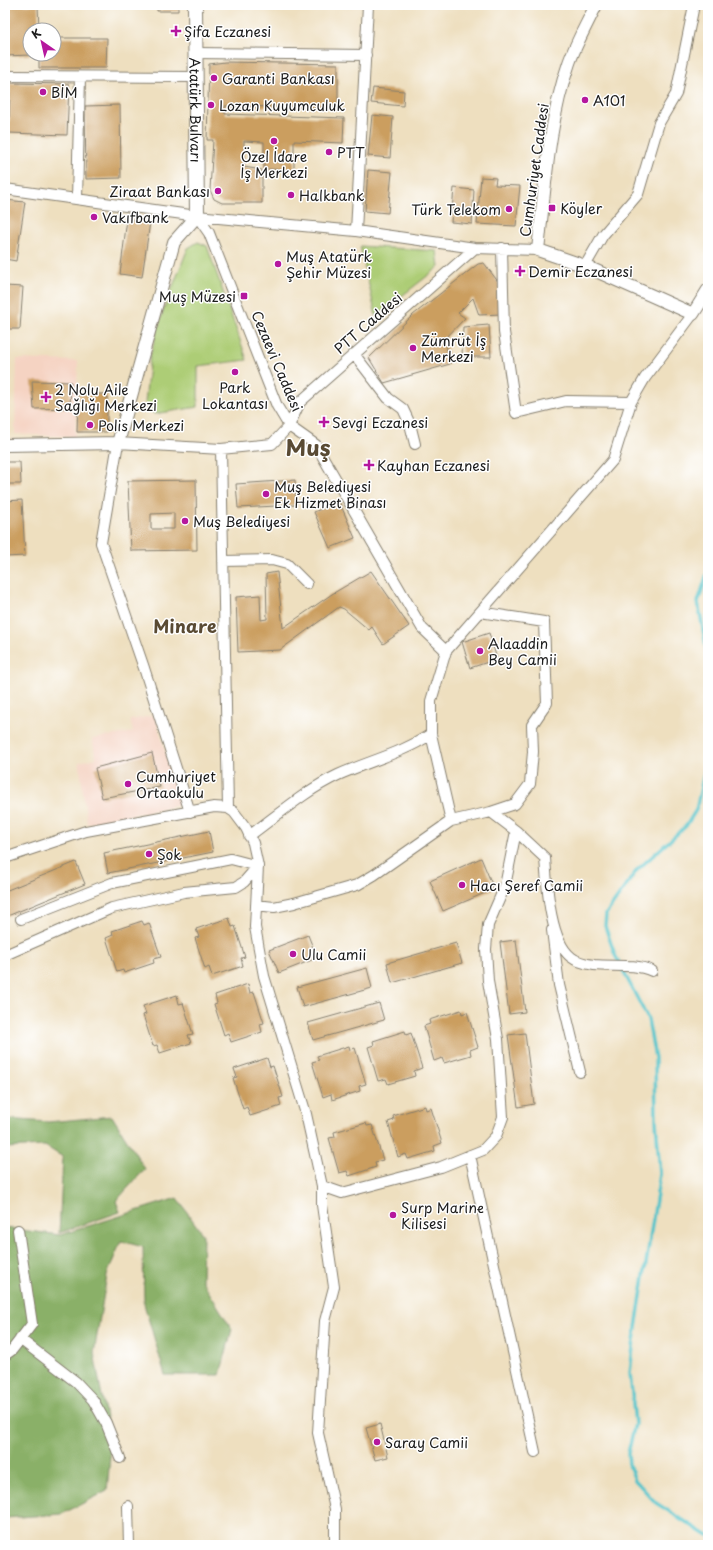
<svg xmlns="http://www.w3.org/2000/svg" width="713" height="1550" viewBox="0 0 713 1550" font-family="'Playpen Sans',sans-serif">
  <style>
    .built { fill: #f5d3c2 }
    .green { fill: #adcd76; stroke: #647449 }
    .forest { fill: #8ab067; stroke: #536642 }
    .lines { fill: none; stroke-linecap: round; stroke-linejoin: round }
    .stream { stroke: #56c4ca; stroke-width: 3.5 }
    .building { fill: #cb9e5e; fill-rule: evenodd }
    .minor-casing { stroke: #857e6e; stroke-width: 12 }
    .tertiary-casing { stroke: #857e6e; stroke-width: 14 }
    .secondary-casing { stroke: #857e6e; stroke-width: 16 }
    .minor { stroke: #fff; stroke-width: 10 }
    .tertiary { stroke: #fff; stroke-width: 12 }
    .secondary { stroke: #fff; stroke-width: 14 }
    .poi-dot { fill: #b5179e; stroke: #fff; stroke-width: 1.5 }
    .labels { text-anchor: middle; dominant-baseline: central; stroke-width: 3; stroke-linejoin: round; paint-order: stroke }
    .poi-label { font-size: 14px; fill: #1c1c1c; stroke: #fff; text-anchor: start }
    .street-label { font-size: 14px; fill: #1c1c1c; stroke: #fff }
    .district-label { font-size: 18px; font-weight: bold; fill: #594a33; stroke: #fff }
    .town-label { font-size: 22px; font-weight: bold; fill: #594a33; stroke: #fff }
  </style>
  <rect width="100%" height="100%" fill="#fff"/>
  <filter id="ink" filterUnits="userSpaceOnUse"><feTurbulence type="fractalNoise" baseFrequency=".025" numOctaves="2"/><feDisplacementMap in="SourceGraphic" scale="8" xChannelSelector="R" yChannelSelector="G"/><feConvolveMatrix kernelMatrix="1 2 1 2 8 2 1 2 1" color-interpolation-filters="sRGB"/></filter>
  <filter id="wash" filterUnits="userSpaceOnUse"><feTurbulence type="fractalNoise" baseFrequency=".012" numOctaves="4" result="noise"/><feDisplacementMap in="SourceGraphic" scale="16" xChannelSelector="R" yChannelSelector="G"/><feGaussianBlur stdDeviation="0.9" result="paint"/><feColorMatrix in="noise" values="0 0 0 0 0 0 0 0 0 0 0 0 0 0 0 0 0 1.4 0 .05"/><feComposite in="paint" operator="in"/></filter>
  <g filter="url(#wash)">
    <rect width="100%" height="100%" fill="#eedfbf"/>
    <path class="built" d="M17 359 78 361 75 437 15 434Z
      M155 715 180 805 87 824 79 762 96 758 92 739 133 732 130 720Z"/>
    <path class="green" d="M198 242 207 246 247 360 198 366V407L154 414 145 403 150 356 163 311 188 248Z
      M360 246 437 251 439 267 376 316Z"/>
    <path class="forest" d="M112 1116 145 1169 116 1201 120 1212 59 1233 63 1157 45 1146 5 1148V1119L48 1122Z
      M177 1198 203 1235 202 1281 232 1329 220 1375H165L144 1304 143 1247 121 1241 107 1275 94 1353 111 1445 107 1491 62 1514 5 1518V1228L60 1235Z"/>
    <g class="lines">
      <path class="stream" d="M708 571 698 602 708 657
        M708 755 696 810 686 826 637 870 606 914 605 926 615 955 648 1019 655 1058 656 1121 660 1174 633 1347 630 1373 635 1424 628 1453 629 1465 635 1480 656 1503 708 1536"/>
    </g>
    <g id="blocks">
      <path class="building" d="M5 5H38L39 30H30V55L5 56Z
        M157 5H178V11H157Z
        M54 38H107L106 68H39V54H54Z
        M225 62 338 64V108L225 106V114L344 118 343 143 294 141V170L264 169V142L244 141V167L262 170V203H222L214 199 210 190 213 140H207L209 64Z
        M10 83 69 84 67 135 9 133Z
        M373 88 404 91 403 106 371 103Z
        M120 105 121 178 86 179 85 106Z
        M372 115 393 117 390 158 368 156Z
        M368 170 392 172 388 213 365 211Z
        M481 177 496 178 495 185 520 186 516 226 477 224Z
        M454 188 474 190 472 224 451 222Z
        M5 200 25 202 16 261 5 259Z
        M127 219 150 222 142 277 120 274Z
        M484 263 499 283 501 314 479 315 473 298 458 313 465 318 445 339 450 364 384 383 369 358 413 315 478 264Z
        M5 286 23 287 20 329H5Z
        M489 325 491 357H462L463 327Z
        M32 381 71 382 70 408 34 409Z
        M78 394H107V432H77Z
        M5 462H20L21 484H5Z
        M196 480 197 550 131 551 128 481ZM174 513V529H151V514Z
        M295 480 296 505 238 508 236 484Z
        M22 500 25 556 5 557V501Z
        M339 501 355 538 330 548 314 512Z
        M371 571 409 626 383 644 372 627 369 630 344 609 339 607 280 650 238 652 236 597 260 595 261 620 267 619 266 574 277 572 283 628 332 594Z
        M489 633 497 659 470 668 462 642Z
        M152 753 160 787 102 798 95 768Z
        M209 831 213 852 108 873 104 853Z
        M481 858 494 889 443 911 430 881Z
        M76 862 85 884 5 917V891Z
        M229 918 232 927 235 926 245 957 241 958 243 966 212 976 209 967 205 969 195 938 199 937 196 929Z
        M142 921 144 925 149 923 161 957 153 959 154 963 124 973 123 970 117 972 106 938 113 935 112 931Z
        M308 935 317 958 279 973 269 950Z
        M516 940 525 1012 509 1014 500 942Z
        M456 943 462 963 392 983 387 963Z
        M367 968 372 988 303 1007 297 987Z
        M248 984 250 993 254 992 264 1023 260 1024 262 1032 231 1042 228 1033 224 1035 214 1004 217 1003 215 995Z
        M177 995 179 1004 183 1003 193 1034 188 1035 191 1043 160 1053 157 1045 153 1046 143 1015 146 1014 143 1006Z
        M379 1003 384 1020 313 1040 308 1023Z
        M461 1010 462 1014 467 1012 478 1047 470 1050 471 1055 444 1063 442 1058 434 1061 424 1026 430 1024 429 1020Z
        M405 1031 406 1035 411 1033 422 1068 414 1071 415 1076 388 1084 386 1079 378 1081 368 1047 374 1045 373 1041Z
        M525 1033 534 1104 518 1107 508 1035Z
        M349 1046 350 1050 355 1048 366 1084 359 1086 360 1091 332 1100 331 1094 323 1097 312 1062 319 1060 317 1056Z
        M267 1058 270 1067 273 1066 283 1097 279 1098 281 1106 250 1116 247 1107 243 1109 233 1078 237 1077 234 1069Z
        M425 1106 426 1110 431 1108 442 1143 434 1146 435 1151 408 1159 406 1154 398 1157 388 1122 394 1120 393 1116Z
        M366 1123 367 1126 372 1125 383 1160 375 1162 376 1167 349 1176 347 1171 339 1173 329 1138 335 1137 334 1132Z
        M380 1424 388 1457 375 1460 366 1428Z"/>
    </g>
  </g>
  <g filter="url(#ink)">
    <use href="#blocks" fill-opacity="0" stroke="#857e6e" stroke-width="1"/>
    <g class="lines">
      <defs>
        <path id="minor" d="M196 53 366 55
          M5 76 196 77
          M5 189 197 216 356 231 475 248 538 250
          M77 199 80 77
          M356 231 368 5
          M502 248 504 332 516 413 566 401 631 402
          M585 266 603 235 638 194 659 123 676 94 694 5
          M354 354 388 398 403 409 410 424 415 444
          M221 449 228 808
          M223 561 272 560 287 564 307 584
          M480 612 544 622 547 703 532 725 533 752 530 784 515 804 491 812
          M446 651 422 628 316 445 289 426 300 402 475 248
          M190 812 144 668 101 543 118 443 221 449 272 444 289 426 277 406 209 233 197 216
          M451 821 491 812 516 831 545 858C547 883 549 940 571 957 577 962 587 964 594 965 613 967 634 963 652 971
          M249 836C278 815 306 790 338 775 369 761 403 753 431 734
          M5 858 86 831 214 807 228 808 234 812 246 828 253 843 258 866 255 927 264 976 306 1114 322 1186V1205L334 1287 325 1321 318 1433 335 1509V1545
          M256 905 274 907 294 903 357 885 374 875 451 821 431 734V701L446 651 613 460 631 402 645 378 693 314
          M21 919 112 883 231 859 258 866
          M552 930 559 985 580 1072
          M5 955 112 908 184 892 236 887 244 882 258 866
          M470 1155 535 1452
          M322 1186 342 1193 441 1167 483 1150 496 1136 503 1117 498 1039 488 981 486 949 488 925 505 886 516 831
          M20 1339 76 1382 93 1400 106 1423 120 1458
          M5 1355 12 1350 32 1324 18 1230
          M128 1506 129 1545"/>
        <path id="tertiary" d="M596 5C587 24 576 43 569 63 548 123 545 188 538 250L585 266 693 314 708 290
          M5 445 118 443 174 242 197 216"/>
        <g id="secondary">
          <path id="s1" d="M195 5 197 216"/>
        </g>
      </defs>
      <use href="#minor" class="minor-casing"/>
      <use href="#tertiary" class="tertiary-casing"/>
      <use href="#secondary" class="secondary-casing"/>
      <use href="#minor" class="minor"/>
      <use href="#tertiary" class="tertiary"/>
      <use href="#secondary" class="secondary"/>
    </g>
  </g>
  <g class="poi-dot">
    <path d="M174 25h4v4h4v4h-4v4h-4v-4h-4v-4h4z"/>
    <circle cx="214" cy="78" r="4"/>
    <circle cx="43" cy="92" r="4"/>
    <circle cx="585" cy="100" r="4"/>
    <circle cx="211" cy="105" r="4"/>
    <circle cx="274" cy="141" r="4"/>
    <circle cx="329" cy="152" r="4"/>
    <circle cx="218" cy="191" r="4"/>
    <circle cx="291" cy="195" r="4"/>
    <rect x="548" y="204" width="8" height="8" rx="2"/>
    <circle cx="509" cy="209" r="4"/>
    <circle cx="94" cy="217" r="4"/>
    <circle cx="278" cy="264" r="4"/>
    <path d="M518 265h4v4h4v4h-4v4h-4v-4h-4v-4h4z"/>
    <rect x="240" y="292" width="8" height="8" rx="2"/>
    <circle cx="413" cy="348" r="4"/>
    <circle cx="235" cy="372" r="4"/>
    <path d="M44 391h4v4h4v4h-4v4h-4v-4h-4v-4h4z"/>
    <path d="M322 416h4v4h4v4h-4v4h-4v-4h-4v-4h4z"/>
    <circle cx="90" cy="425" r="4"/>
    <path d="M367 459h4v4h4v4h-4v4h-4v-4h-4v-4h4z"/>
    <circle cx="266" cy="494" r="4"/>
    <circle cx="185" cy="521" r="4"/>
    <circle cx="480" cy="651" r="4"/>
    <circle cx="128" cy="784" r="4"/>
    <circle cx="149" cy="854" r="4"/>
    <circle cx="462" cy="885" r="4"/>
    <circle cx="293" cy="954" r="4"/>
    <circle cx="393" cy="1215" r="4"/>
    <circle cx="377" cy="1442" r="4"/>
  </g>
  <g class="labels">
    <g class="poi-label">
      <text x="184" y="31">Şifa Eczanesi</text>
      <text x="222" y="78">Garanti Bankası</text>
      <text x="51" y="92">BİM</text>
      <text x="593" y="100">A101</text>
      <text x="219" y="105">Lozan Kuyumculuk</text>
      <text x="337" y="152">PTT</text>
      <text x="274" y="156" text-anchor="middle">Özel İdare<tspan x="274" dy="16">İş Merkezi</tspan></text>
      <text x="210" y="191" text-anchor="end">Ziraat Bankası</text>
      <text x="299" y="195">Halkbank</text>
      <text x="560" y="208">Köyler</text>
      <text x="501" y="209" text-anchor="end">Türk Telekom</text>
      <text x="102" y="217">Vakıfbank</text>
      <text x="286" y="256">Muş Atatürk<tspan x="286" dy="16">Şehir Müzesi</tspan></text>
      <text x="528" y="271">Demir Eczanesi</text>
      <text x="236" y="296" text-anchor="end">Muş Müzesi</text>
      <text x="421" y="340">Zümrüt İş<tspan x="421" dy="16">Merkezi</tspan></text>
      <text x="235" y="387" text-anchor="middle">Park<tspan x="235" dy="16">Lokantası</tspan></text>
      <text x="55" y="389">2 Nolu Aile<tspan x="55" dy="16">Sağlığı Merkezi</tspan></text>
      <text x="332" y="422">Sevgi Eczanesi</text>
      <text x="98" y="425">Polis Merkezi</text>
      <text x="377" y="465">Kayhan Eczanesi</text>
      <text x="274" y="486">Muş Belediyesi<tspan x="274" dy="16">Ek Hizmet Binası</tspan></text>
      <text x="193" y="521">Muş Belediyesi</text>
      <text x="488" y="643">Alaaddin<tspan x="488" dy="16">Bey Camii</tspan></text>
      <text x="136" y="776">Cumhuriyet<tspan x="136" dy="16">Ortaokulu</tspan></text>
      <text x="157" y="854">Şok</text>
      <text x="470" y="885">Hacı Şeref Camii</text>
      <text x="301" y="954">Ulu Camii</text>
      <text x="401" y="1207">Surp Marine<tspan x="401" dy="16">Kilisesi</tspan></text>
      <text x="385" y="1442">Saray Camii</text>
    </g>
    <g class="street-label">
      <text stroke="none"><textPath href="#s1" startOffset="105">Atatürk Bulvarı</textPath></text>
      <text transform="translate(534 170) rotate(-82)">Cumhuriyet Caddesi</text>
      <text transform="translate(368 323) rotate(-41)">PTT Caddesi</text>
      <text transform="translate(277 361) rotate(67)">Cezaevi Caddesi</text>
    </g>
    <g class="district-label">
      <text x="185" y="625">Minare</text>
    </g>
    <g class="town-label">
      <text x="308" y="446">Muş</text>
    </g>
  </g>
  <rect width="713" height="1550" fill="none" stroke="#fff" stroke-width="20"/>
  <g transform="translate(42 42) rotate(326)"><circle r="19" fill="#ffffff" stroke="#a4a4a4"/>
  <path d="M0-3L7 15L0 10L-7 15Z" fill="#b5179e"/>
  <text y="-6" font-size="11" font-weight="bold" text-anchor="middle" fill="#1c1c1c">K</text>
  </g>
</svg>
